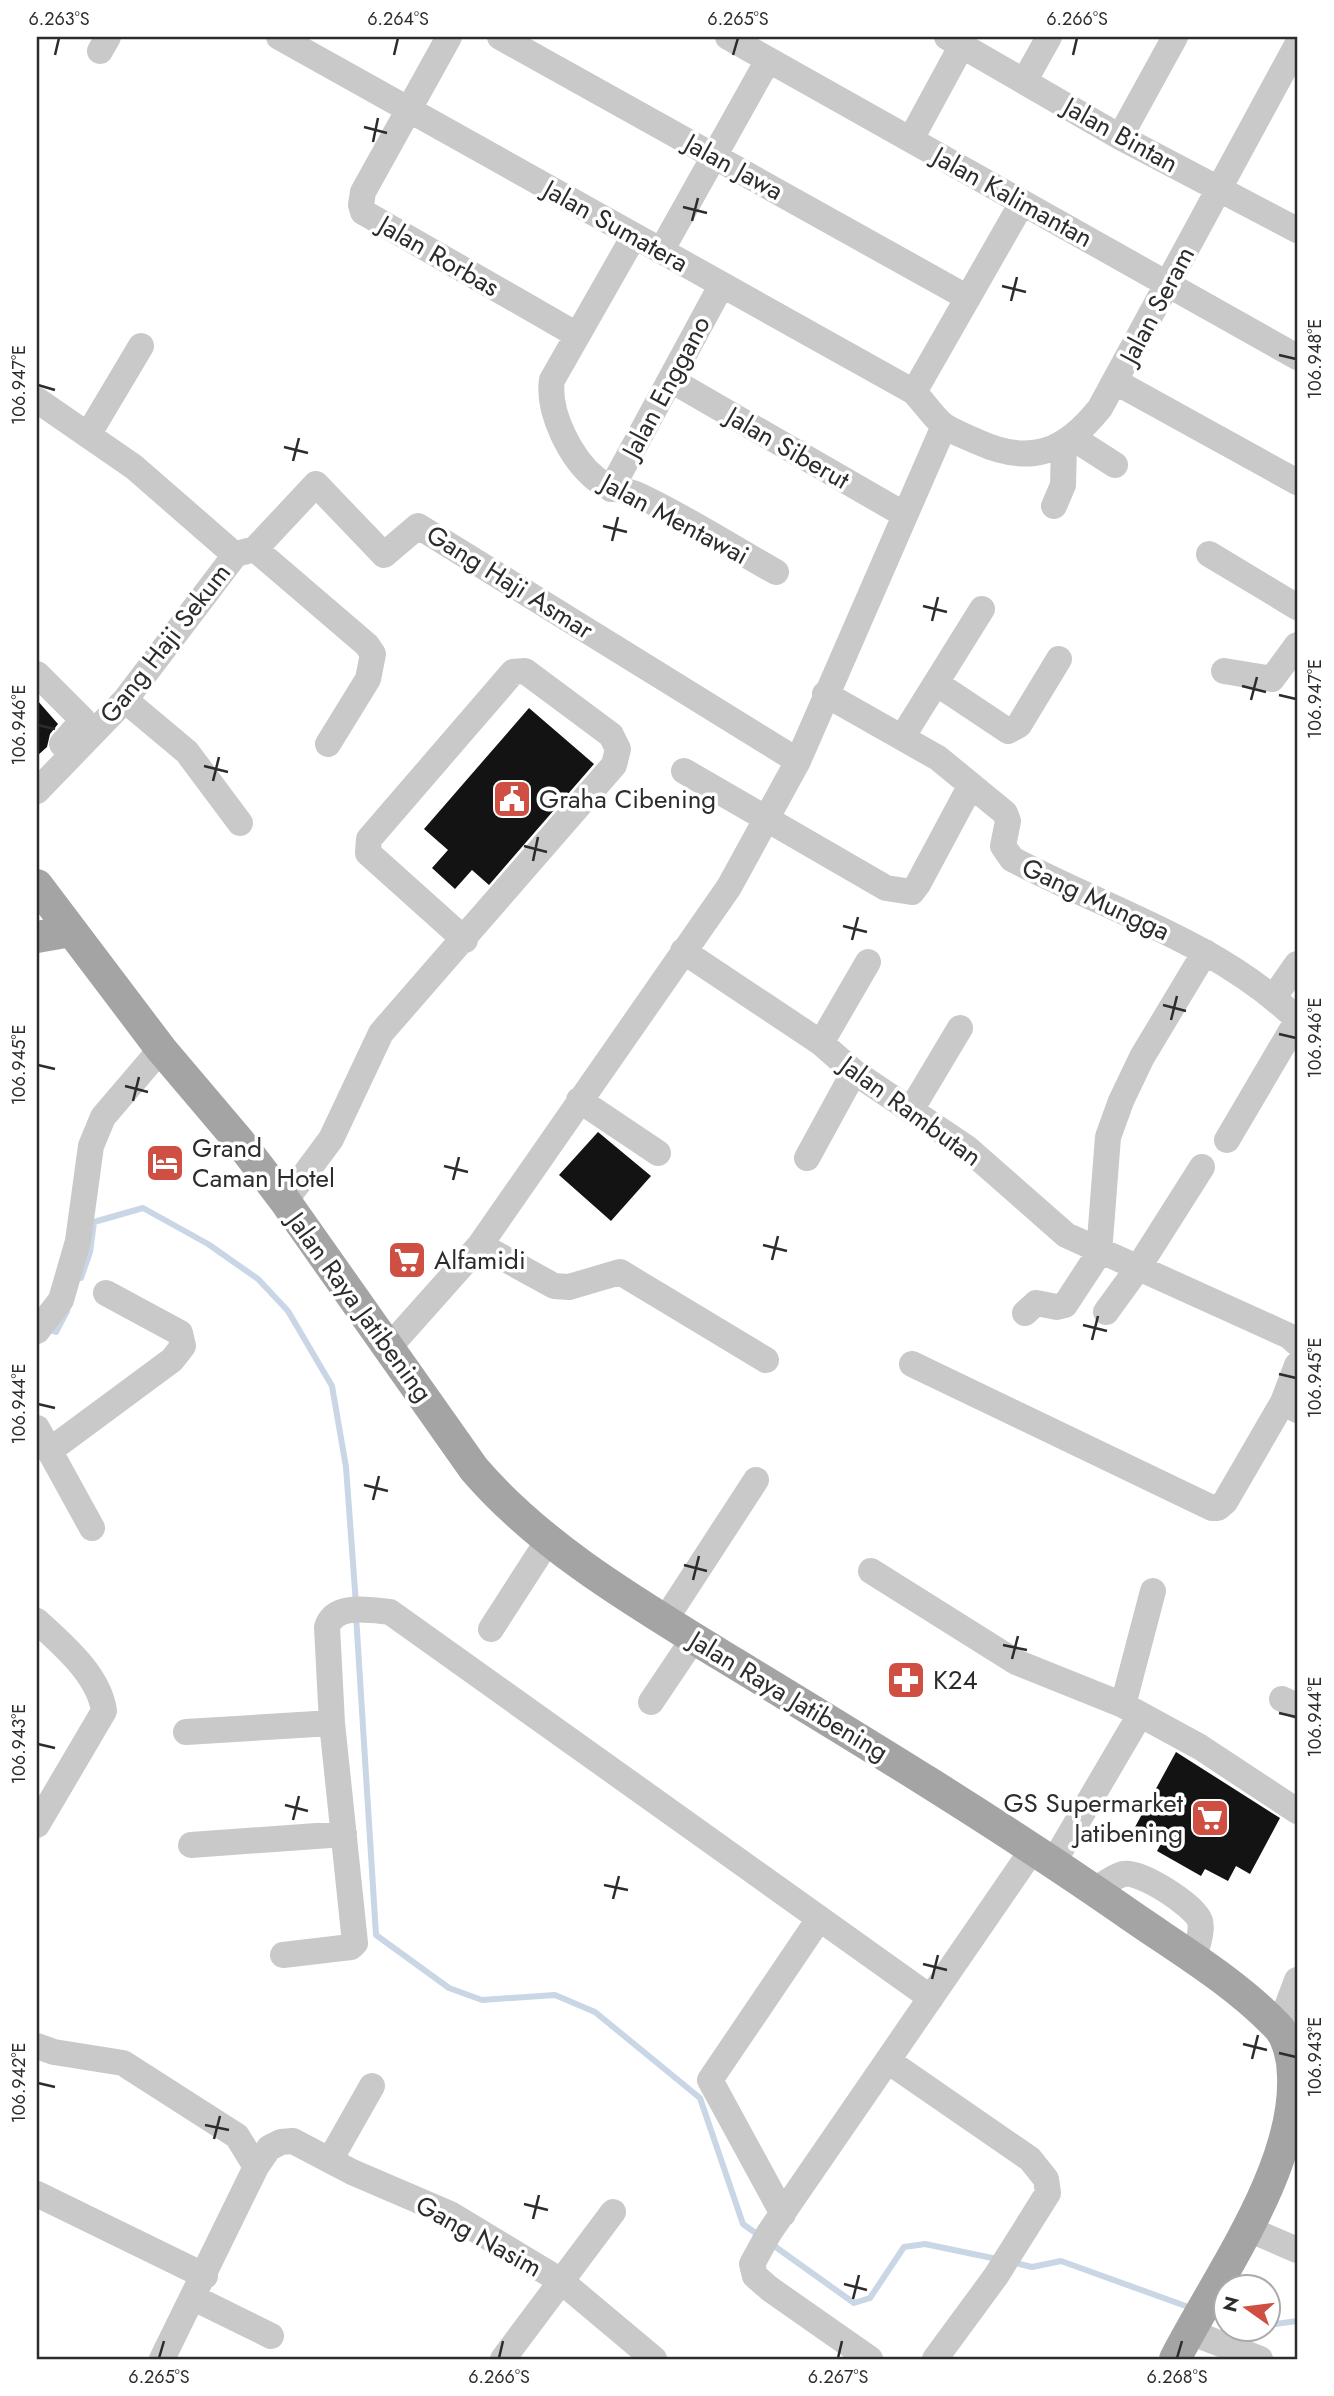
<svg xmlns="http://www.w3.org/2000/svg" width="1334" height="2396" viewBox="0 0 1334 2396" font-family="Jost,sans-serif">
  <style>
    .lines { fill: none; stroke-linecap: round; stroke-linejoin: round }
    .stream { stroke: #c9d6e6; stroke-width: 6 }
    .building { fill: #131313 }
    .minor { stroke: #c9c9c9; stroke-width: 26 }
    .major { stroke: #a4a4a4; stroke-width: 32 }
    .ticks { fill: none; stroke: #2c2c2c; stroke-width: 2.5 }
    .labels { text-anchor: middle; dominant-baseline: central; stroke-width: 7; stroke-linejoin: round; paint-order: stroke }
    .street-label { font-size: 26px; fill: #2c2c2c; stroke: #fff }
    .poi-label { font-size: 26px; fill: #2c2c2c; stroke: #fff; text-anchor: start }
    .neatline { fill: none; stroke: #2c2c2c; stroke-width: 2.5 }
    .ticks-label { font-size: 18px; text-anchor: middle; fill: #2c2c2c }
  </style>
  <rect width="100%" height="100%" fill="#fff"/>
  <g class="lines">
    <path class="stream" d="M81 1278 90 1252 94 1222 143 1208 208 1244 258 1279 288 1311 332 1386 346 1467 356 1604
      M46 1329 56 1332 67 1311
      M356 1615 376 1935 449 1988 482 2000 555 1995 595 2012 700 2098 743 2224 761 2237
      M770 2243 854 2303 870 2298 904 2247 925 2244 997 2259
      M1011 2262 1032 2267 1061 2261 1194 2309
      M1210 2315 1226 2319
      M1268 2325 1297 2321"/>
  </g>
  <path class="building" d="M37 700 58 724 50 734 47 747 37 756Z
    M529 708 594 764 489 885 472 870 455 889 432 868 448 850 424 829Z
    M598 1132 651 1176 611 1221 559 1175Z
    M1176 1752 1280 1818 1250 1874 1236 1866 1228 1881 1205 1869 1201 1876 1157 1851 1162 1842 1135 1827Z"/>
  <g class="lines">
    <path class="minor" d="M279 37 914 392C924 403 933 416 943 425 953 432 967 437 978 442 1031 466 1065 452 1100 408L1297 45
      M449 37 363 192 361 205 363 212 577 335
      M500 37 968 298
      M728 37 1297 357
      M947 37 1120 137 1297 230
      M100 51 108 37
      M1025 80 1049 37
      M1120 137 1175 37
      M911 139 962 45
      M634 236 552 380C547 412 571 459 596 479 610 490 625 489 640 496 687 518 731 547 776 572
      M661 251 768 60
      M671 380 905 515
      M1116 382 1297 482
      M914 392 1022 203
      M37 400 134 467 235 555
      M88 435 141 346
      M1073 438 1115 465
      M611 489 721 286
      M1054 506 1063 485 1064 445
      M255 549 316 484 384 555 418 526 798 761
      M240 553 255 549 367 645 373 654 368 679 328 744
      M1209 554 1297 607
      M1224 671 1272 679 1297 645
      M37 674 83 720 62 744
      M936 683 1008 731 1019 725 1059 659
      M825 694 938 758 1005 813 1008 821 1003 846 1012 859C1108 910 1217 942 1297 1019
      M125 700 187 752 240 823
      M903 736 982 609
      M684 771 886 888 912 892 918 884 971 785
      M37 791 125 700 235 555
      M683 951 821 1043 854 1072 967 1148 1066 1235 1289 1336 1297 1343
      M1274 997 1297 964
      M821 1043 868 962
      M579 1100 658 1153
      M911 1110 960 1028
      M1227 1140 1297 1021
      M807 1158 854 1072
      M285 1201 331 1139 381 1033 614 765 618 749 611 735 525 671 513 672 369 839 368 853 465 940
      M480 1245 554 1286 569 1287 620 1272 766 1360
      M1106 1312 1138 1268 1202 1167
      M1025 1313 1036 1303 1057 1307 1065 1305 1099 1253 1108 1137 1121 1101 1142 1057 1205 952
      M37 1331 61 1300 78 1241 91 1146 103 1117 161 1049
      M390 1346 480 1245 729 887 798 761 944 426
      M912 1364 1212 1508H1218L1225 1502 1283 1402
      M1297 1365 1283 1402 1297 1410
      M37 1428 92 1528
      M49 1451 172 1360 183 1346 180 1333 106 1293
      M871 1571 1016 1662 1123 1705 1200 1747 1297 1811
      M665 1620 756 1480
      M37 1621C63 1645 99 1675 104 1711L37 1825
      M491 1629 549 1539
      M1282 1699 1297 1706
      M651 1702 694 1638
      M1123 1705 1153 1591
      M186 1732 332 1723
      M191 1845 344 1834
      M1053 1863 1134 1725
      M1094 1890C1103 1885 1113 1877 1123 1874 1140 1870 1194 1905 1200 1921 1203 1933 1196 1948 1194 1959
      M283 1955 351 1947 355 1943 332 1723 327 1627C335 1603 369 1610 390 1612L931 1998
      M1279 2028 1297 1980
      M37 2046 54 2052 123 2063 237 2136 256 2167 162 2359
      M888 2061 1030 2159 1046 2179 1048 2193 996 2276 935 2359
      M330 2160 372 2086
      M256 2167 269 2148 281 2142 293 2141 352 2172 450 2214 561 2281 654 2359
      M37 2194 205 2276
      M783 2214 710 2080 819 1919
      M1246 2228 1297 2250
      M194 2298 271 2336
      M1190 2332 1260 2359
      M503 2359 613 2212
      M870 2359 770 2289 755 2276 752 2264 769 2233 1033 1849"/>
    <path class="major" d="M37 885 161 1049 239 1141 285 1201 474 1469C541 1547 635 1602 721 1655 856 1737 990 1818 1120 1908 1172 1945 1232 1979 1277 2026 1288 2037 1293 2060 1293 2076 1297 2169 1217 2277 1175 2359
      M37 937 71 931"/>
  </g>
  <path class="ticks" d="M55 55 59 38M394 55 398 38M733 55 738 38M1073 55 1077 38M364 127 387 133M373 142 378 118M683 207 707 213M692 221 698 198M1002 286 1026 292M1011 301 1017 277M1279 355 1296 359M38 385 55 390M284 447 308 453M293 461 299 438M603 526 627 532M612 541 618 517M923 606 947 612M932 621 938 597M1242 686 1266 692M1279 695 1296 699M1251 700 1257 677M38 725 55 729M204 766 228 772M213 781 219 757M524 846 547 852M533 861 538 837M843 926 867 932M852 940 858 917M1163 1005 1186 1011M1171 1020 1177 996M1279 1034 1296 1038M38 1065 55 1069M125 1086 148 1092M133 1101 139 1077M444 1166 468 1172M453 1180 459 1157M763 1245 787 1251M772 1260 778 1236M1083 1325 1107 1331M1092 1340 1098 1316M1279 1374 1296 1378M38 1404 55 1408M364 1485 388 1491M373 1500 379 1476M684 1565 707 1571M693 1580 699 1556M1003 1645 1027 1650M1012 1659 1018 1636M1279 1713 1296 1717M38 1744 55 1748M285 1805 308 1811M293 1820 299 1796M604 1885 628 1890M613 1899 619 1876M923 1964 947 1970M932 1979 938 1955M1243 2044 1267 2050M1279 2053 1296 2057M1252 2059 1258 2035M38 2083 55 2087M205 2125 229 2130M214 2139 220 2116M524 2204 548 2210M533 2219 539 2195M844 2284 867 2290M853 2299 859 2275M159 2358 164 2341M499 2358 503 2341M838 2358 842 2341M1177 2358 1182 2341"/>
  <defs>
    <symbol id="civic-square" viewBox="-11 -11 22 22"><rect x="-9" y="-9" width="18" height="18" rx="4" fill="#cf5042" stroke="#fff"/><path d="M-.6-6.5H3V-4.5H.6V-3L4-1V1h2V6H-6V1h2V-1L-.6-3ZM-1.2 2.5V6h2.4V2.5Z" fill="#fff"/></symbol>
    <symbol id="hotel-square" viewBox="-11 -11 22 22"><rect x="-9" y="-9" width="18" height="18" rx="4" fill="#cf5042" stroke="#fff"/><path d="M-6-4.5h1.5V1H6V5H4.5V3h-9V5H-6ZM-4 0a1.8 1.8 0 1 1 3.6 0ZM.5 0V-2.5h3Q6-2.5 6 0Z" fill="#fff"/></symbol>
    <symbol id="supermarket-square" viewBox="-11 -11 22 22"><rect x="-9" y="-9" width="18" height="18" rx="4" fill="#cf5042" stroke="#fff"/><path d="M-6-5.5h2.5l.6 2H6L4.5 2H-2.5L-4.4-4H-6ZM-1.5 3.2a1.3 1.3 0 1 0 .1 0ZM3 3.2a1.3 1.3 0 1 0 .1 0Z" fill="#fff"/></symbol>
    <symbol id="pharmacy-square" viewBox="-11 -11 22 22"><rect x="-9" y="-9" width="18" height="18" rx="4" fill="#cf5042" stroke="#fff"/><path d="M-2-6h4v4h4v4h-4v4h-4v-4h-4v-4h4Z" fill="#fff"/></symbol>
  </defs>
  <g fill-rule="evenodd">
    <use href="#civic-square" x="490" y="777" width="44" height="44"/>
    <use href="#hotel-square" x="143" y="1141" width="44" height="44"/>
    <use href="#supermarket-square" x="385" y="1238" width="44" height="44"/>
    <use href="#pharmacy-square" x="884" y="1658" width="44" height="44"/>
    <use href="#supermarket-square" x="1188" y="1796" width="44" height="44"/>
  </g>
  <g class="labels">
    <g class="street-label">
      <text transform="translate(1121 135) rotate(29)">Jalan Bintan</text>
      <text transform="translate(734 167) rotate(29)">Jalan Jawa</text>
      <text transform="translate(1013 197) rotate(29)">Jalan Kalimantan</text>
      <text transform="translate(616 226) rotate(29)">Jalan Sumatera</text>
      <text transform="translate(439 256) rotate(30)">Jalan Rorbas</text>
      <text transform="translate(1157 305) rotate(-62)">Jalan Seram</text>
      <text transform="translate(666 387) rotate(-62)">Jalan Enggano</text>
      <text transform="translate(788 448) rotate(30)">Jalan Siberut</text>
      <text transform="translate(675 519) rotate(28)">Jalan Mentawai</text>
      <text transform="translate(510 582) rotate(32)">Gang Haji Asmar</text>
      <text transform="translate(165 643) rotate(-52)">Gang Haji Sekum</text>
      <text transform="translate(1096 899) rotate(25)">Gang Mungga</text>
      <text transform="translate(911 1111) rotate(36)">Jalan Rambutan</text>
      <text transform="translate(360 1307) rotate(54)">Jalan Raya Jatibening</text>
      <text transform="translate(789 1696) rotate(31)">Jalan Raya Jatibening</text>
      <text transform="translate(479 2236) rotate(29)">Gang Nasim</text>
    </g>
    <g class="poi-label">
      <text x="539" y="799">Graha Cibening</text>
      <text x="192" y="1148">Grand<tspan x="192" dy="30">Caman Hotel</tspan></text>
      <text x="434" y="1260">Alfamidi</text>
      <text x="933" y="1680">K24</text>
      <text x="1183" y="1803" text-anchor="end">GS Supermarket<tspan x="1183" dy="30">Jatibening</tspan></text>
    </g>
  </g>
  <rect width="1334" height="2396" fill="none" stroke="#ffffff" stroke-width="77"/>
  <g transform="translate(1247 2308) rotate(284)"><circle r="33" fill="#ffffff" stroke="#ababab" stroke-width="2"/>
  <path d="M0-5L12 26L0 18L-12 26Z" fill="#cf5042"/>
  <text y="-10" font-size="19" font-weight="bold" text-anchor="middle" fill="#2c2c2c">N</text>
  </g>
  <rect x="38" y="38" width="1258" height="2320" class="neatline"/>
  <g class="ticks-label">
    <text x="59" y="25">6.263°S</text>
    <text x="398" y="25">6.264°S</text>
    <text x="738" y="25">6.265°S</text>
    <text x="1077" y="25">6.266°S</text>
    <text transform="translate(1315 359) rotate(-90)" y="6">106.948°E</text>
    <text transform="translate(19 385) rotate(-90)" y="6">106.947°E</text>
    <text transform="translate(1315 699) rotate(-90)" y="6">106.947°E</text>
    <text transform="translate(19 725) rotate(-90)" y="6">106.946°E</text>
    <text transform="translate(1315 1038) rotate(-90)" y="6">106.946°E</text>
    <text transform="translate(19 1065) rotate(-90)" y="6">106.945°E</text>
    <text transform="translate(1315 1378) rotate(-90)" y="6">106.945°E</text>
    <text transform="translate(19 1404) rotate(-90)" y="6">106.944°E</text>
    <text transform="translate(1315 1717) rotate(-90)" y="6">106.944°E</text>
    <text transform="translate(19 1744) rotate(-90)" y="6">106.943°E</text>
    <text transform="translate(1315 2057) rotate(-90)" y="6">106.943°E</text>
    <text transform="translate(19 2083) rotate(-90)" y="6">106.942°E</text>
    <text x="159" y="2383">6.265°S</text>
    <text x="499" y="2383">6.266°S</text>
    <text x="838" y="2383">6.267°S</text>
    <text x="1177" y="2383">6.268°S</text>
  </g>
</svg>
